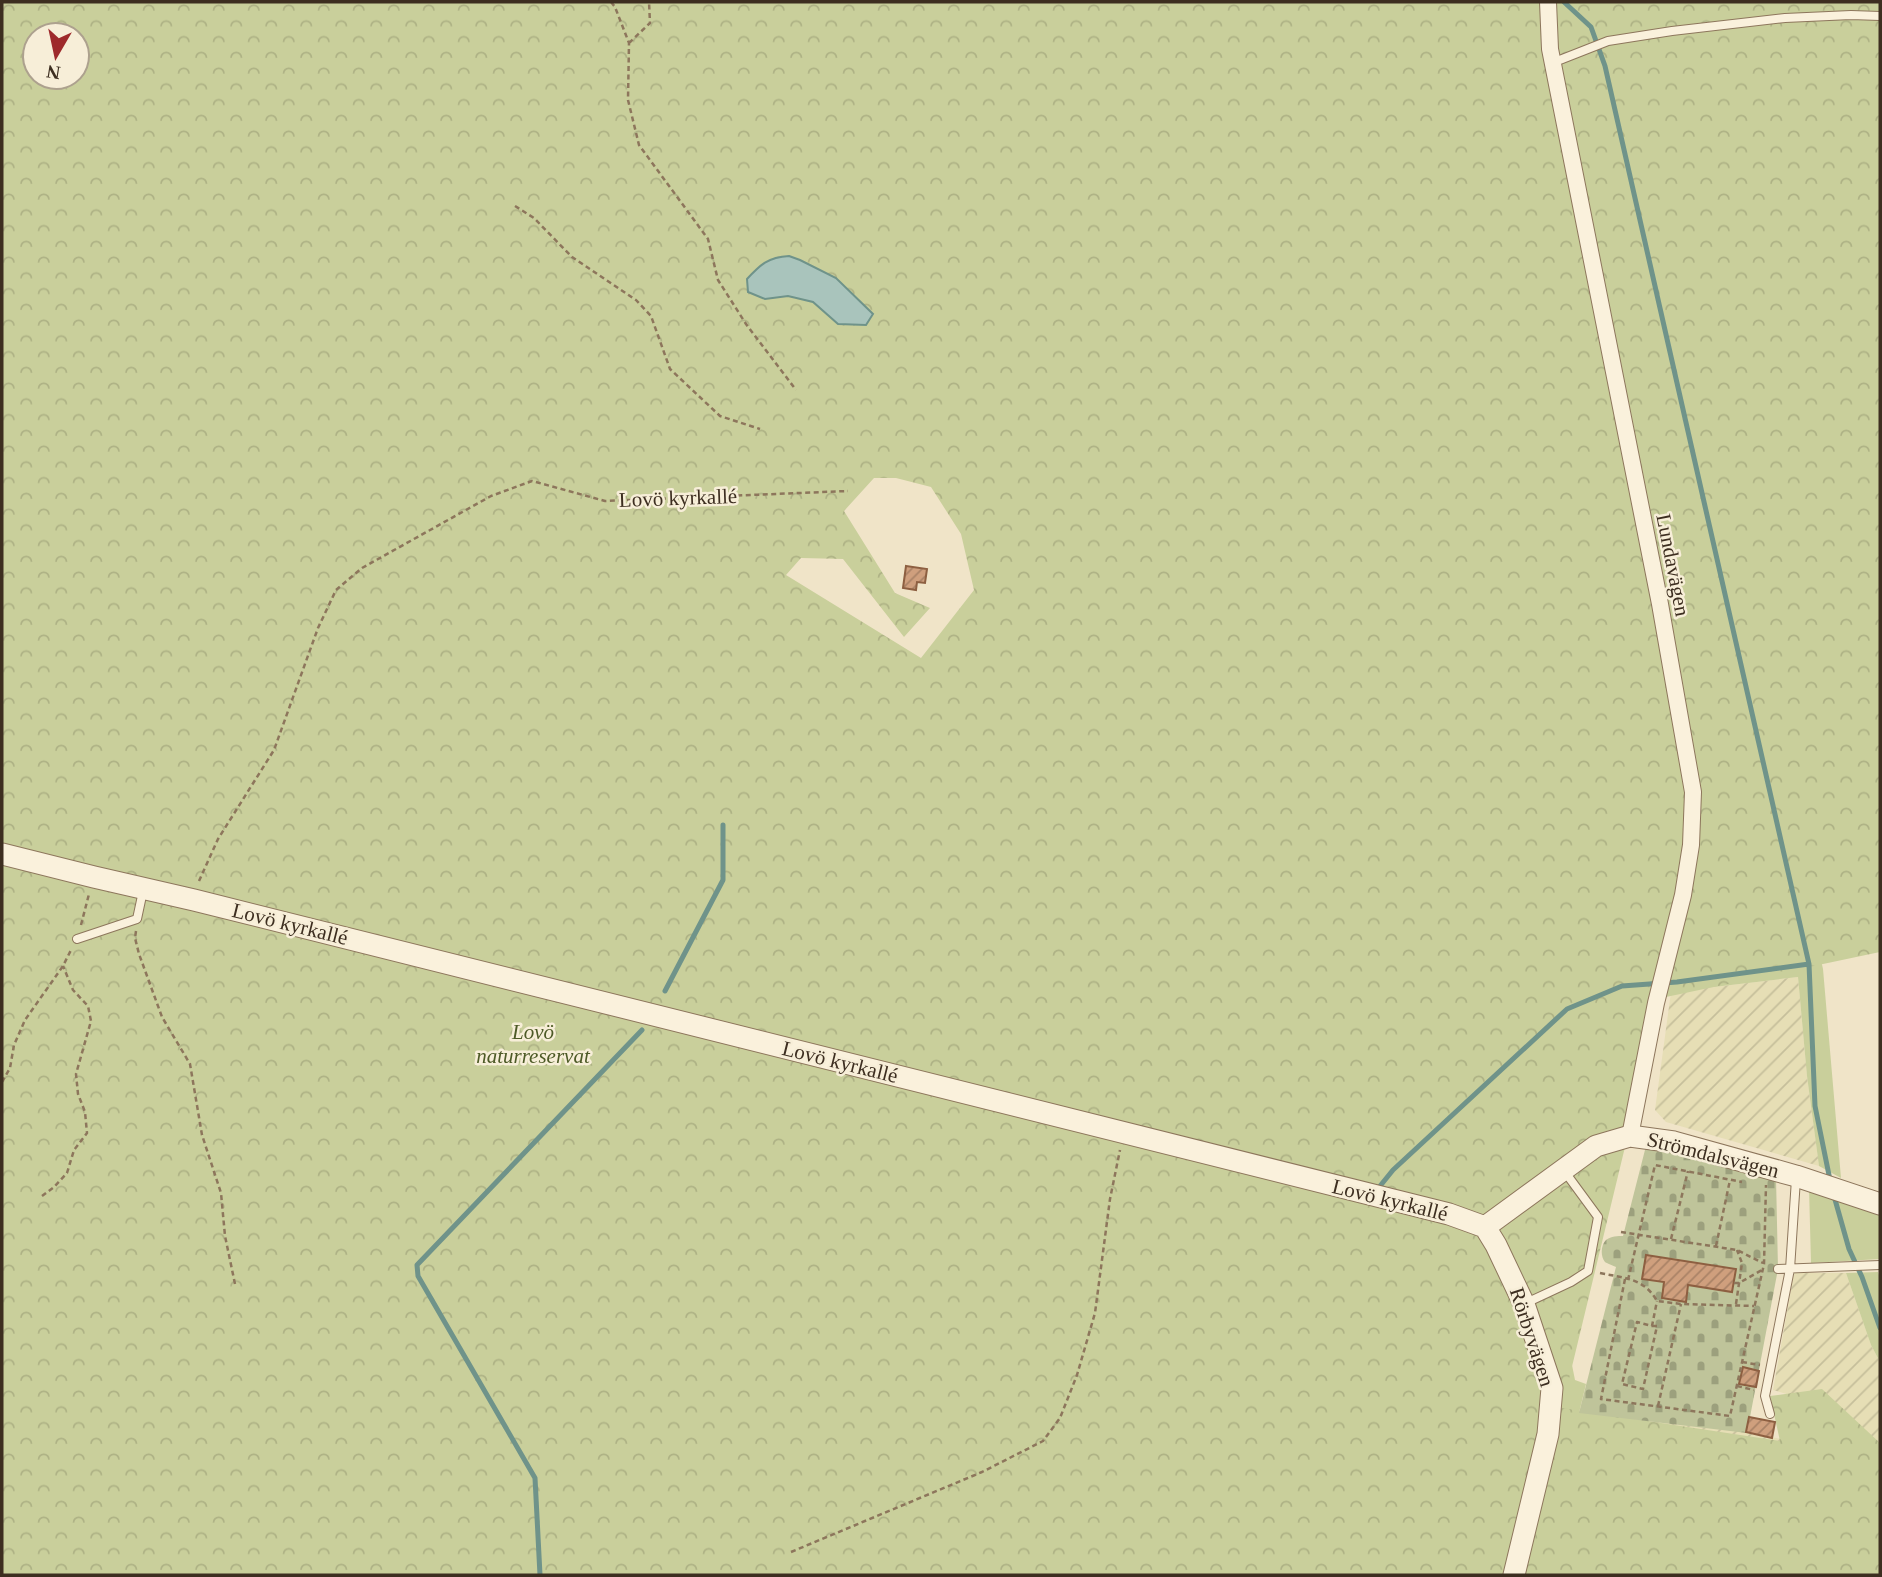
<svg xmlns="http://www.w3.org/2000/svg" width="1882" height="1577" viewBox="0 0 1882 1577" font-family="Georgia,serif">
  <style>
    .farmland { fill: url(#farmland-furrows) }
    .grass { fill: #c9cf9b }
    .forest { fill: url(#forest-crowns); fill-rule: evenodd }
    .cemetery { fill: url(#cemetery-stones) }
    .water { fill: #a9c4bc; stroke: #6f938a; stroke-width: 2 }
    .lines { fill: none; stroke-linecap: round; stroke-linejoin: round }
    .stream { stroke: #6f938a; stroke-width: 5 }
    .building { fill: url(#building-hatch); stroke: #8d5f41; stroke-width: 2 }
    .service-casing { stroke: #8d765c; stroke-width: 10 }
    .minor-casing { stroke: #8d765c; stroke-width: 18 }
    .tertiary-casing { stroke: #8d765c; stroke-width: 23 }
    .path { stroke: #8d765c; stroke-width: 2.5; stroke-dasharray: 5 3.5; stroke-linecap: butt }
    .service { stroke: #faf1dc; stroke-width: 8 }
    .minor { stroke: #faf1dc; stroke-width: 16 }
    .tertiary { stroke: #faf1dc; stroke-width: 21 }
    .labels { text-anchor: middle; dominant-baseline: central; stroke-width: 5; stroke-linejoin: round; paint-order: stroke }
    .street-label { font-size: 21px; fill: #3d2e20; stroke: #f7eed8 }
    .park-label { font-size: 21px; font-style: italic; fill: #4d5a26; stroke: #f7eed8 }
  </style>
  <defs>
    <pattern id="farmland-furrows" width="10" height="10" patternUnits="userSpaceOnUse" patternTransform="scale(1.75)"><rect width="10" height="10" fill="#e6deb5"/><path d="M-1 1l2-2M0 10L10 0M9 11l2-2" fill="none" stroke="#c6bf9b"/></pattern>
    <pattern id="forest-crowns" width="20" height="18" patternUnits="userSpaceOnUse" patternTransform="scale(1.75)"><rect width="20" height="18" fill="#c9cf9b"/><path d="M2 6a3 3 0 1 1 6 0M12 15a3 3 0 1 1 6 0" fill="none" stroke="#aeb285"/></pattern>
    <pattern id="cemetery-stones" width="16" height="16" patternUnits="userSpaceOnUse" patternTransform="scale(1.75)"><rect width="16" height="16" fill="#bfc49a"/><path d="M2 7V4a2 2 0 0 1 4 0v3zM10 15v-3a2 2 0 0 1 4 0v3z" fill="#9ca07d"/></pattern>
    <pattern id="building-hatch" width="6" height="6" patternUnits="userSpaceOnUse" patternTransform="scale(1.75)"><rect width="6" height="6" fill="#cf9f7d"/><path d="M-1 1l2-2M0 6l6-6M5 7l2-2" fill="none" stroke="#a98266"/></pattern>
  </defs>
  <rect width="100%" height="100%" fill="#f0e4c8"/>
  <path class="farmland" d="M1798 977 1807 1076 1819 1166 1666 1122 1655 1110 1671 992Z
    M1794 1273H1846L1871 1345 1880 1362V1575L1579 1413 1746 1432 1811 1445 1820 1404 1773 1390Z"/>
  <path class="grass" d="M1613 44 1823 969 1841 1178 1819 1166 1807 1076 1798 977 1671 992Z
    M1809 1188 1880 1211V1259L1811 1263Z
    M1878 1272 1880 1278V1362L1871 1345 1846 1273Z
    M1567 1340 1575 1380 1586 1384 1579 1413 1561 1419Z"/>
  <path class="forest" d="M2 2H1880V952L1666 997 1625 1147 1562 1408 1780 1441 1770 1396 1822 1389 1880 1443V1575H2ZM35 35H77V77H35ZM874 478H896L931 487 961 534 974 590 921 658 786 575 801 558 843 559 904 637 930 608 895 593 844 511Z"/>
  <path class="cemetery" d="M1646 1146 1776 1177 1778 1269 1747 1433 1579 1413 1616 1267C1614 1266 1606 1263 1605 1262 1600 1256 1601 1245 1606 1240 1611 1236 1618 1236 1623 1236Z"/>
  <path class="water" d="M789 256 800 260 836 278 873 314 866 325 838 324 813 302 788 296 765 299 748 292 747 279C760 265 768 257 789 256Z"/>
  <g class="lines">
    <path class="stream" d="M1564 2 1591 27 1605 66 1809 964 1815 1106 1830 1180
      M665 991 723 880V825
      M1376 1191 1393 1170 1567 1009 1622 986 1677 982 1809 964
      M1834 1196 1849 1249 1862 1277 1880 1328
      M540 1575 535 1478 418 1276 417 1265 642 1030"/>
  </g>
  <path class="building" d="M906 566 927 569 925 583 917 582 916 590 903 588Z
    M1646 1255 1736 1269 1732 1292 1688 1285 1686 1302 1662 1298 1664 1282 1642 1279Z
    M1743 1367 1759 1371 1756 1387 1739 1384Z
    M1749 1417 1775 1422 1772 1438 1746 1432Z"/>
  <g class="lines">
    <defs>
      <path id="service" d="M1552 63 1608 41 1672 31 1785 18 1851 15 1880 16
        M77 939 137 919 143 891
        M1778 1269 1880 1265
        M1524 1304 1571 1282 1588 1271 1598 1217 1565 1172
        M1770 1414 1765 1396 1790 1269 1796 1179"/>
      <path id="minor" d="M1548 2 1550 49 1660 604 1693 792 1691 845 1683 895 1656 1003 1630 1136"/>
      <path id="tertiary" d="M2 854 94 877 194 900 1449 1214 1485 1227
        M1485 1227 1596 1146 1630 1136 1674 1142 1796 1176 1880 1204
        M1485 1227 1496 1245 1524 1304 1552 1388 1548 1434 1514 1575"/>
    </defs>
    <use href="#service" class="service-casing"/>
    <use href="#minor" class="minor-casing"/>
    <use href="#tertiary" class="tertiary-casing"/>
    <path class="path" d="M611 2 615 7 629 43 628 100 639 145 708 239 718 280 746 324 796 390
      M629 43 650 23 649 2
      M515 206 534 218 572 257 636 300 651 316 670 369 720 416 760 429
      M199 881 218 839 274 750 318 628 336 590 362 568 491 496 532 481 605 501 848 491
      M81 925 89 894
      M136 931 135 938 139 954 162 1017 190 1064 202 1135 221 1193 225 1236 235 1284
      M2 1082 10 1068 14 1045 25 1020 63 966 71 950
      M42 1196 54 1187 67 1173 74 1150 87 1133 85 1112 78 1094 76 1074 91 1021 88 1006 73 990 63 966
      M1621 1232 1737 1250 1763 1263
      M1671 1239 1688 1171
      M1716 1246 1730 1180
      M1600 1273C1624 1278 1644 1278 1657 1301L1681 1304 1754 1306
      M1625 1279 1601 1399 1730 1416 1764 1264 1766 1185
      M1628 1280 1655 1165 1742 1182
      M1734 1283H1739L1762 1270
      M1736 1304 1742 1263 1737 1250
      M1652 1326H1657L1643 1389 1622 1384 1637 1322 1652 1326 1657 1301
      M1742 1362 1760 1365
      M1737 1386 1754 1390
      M1658 1406 1681 1304
      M791 1552 982 1472 1043 1441 1060 1418 1077 1375 1095 1313 1110 1199 1120 1150"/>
    <use href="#service" class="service"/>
    <use href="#minor" class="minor"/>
    <use href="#tertiary" class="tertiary"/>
  </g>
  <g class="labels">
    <g class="street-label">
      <text transform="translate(678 498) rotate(-2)">Lovö kyrkallé</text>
      <text transform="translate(1673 565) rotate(79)">Lundavägen</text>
      <text transform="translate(290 924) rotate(14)">Lovö kyrkallé</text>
      <text transform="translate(840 1062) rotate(14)">Lovö kyrkallé</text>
      <text transform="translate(1713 1155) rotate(14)">Strömdalsvägen</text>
      <text transform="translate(1390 1200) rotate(14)">Lovö kyrkallé</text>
      <text transform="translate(1532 1337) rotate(72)">Rörbyvägen</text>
    </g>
    <g class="park-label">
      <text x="533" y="1032">Lovö<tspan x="533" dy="24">naturreservat</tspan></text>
    </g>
  </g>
  <rect width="1882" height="1577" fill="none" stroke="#3d2e20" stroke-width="7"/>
  <g transform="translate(56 56) rotate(189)"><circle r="33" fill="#f7eed8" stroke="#ada18e" stroke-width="2"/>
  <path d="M0-5L12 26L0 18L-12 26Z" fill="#9e2a2b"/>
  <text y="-10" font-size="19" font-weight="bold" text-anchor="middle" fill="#3d2e20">N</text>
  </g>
</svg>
